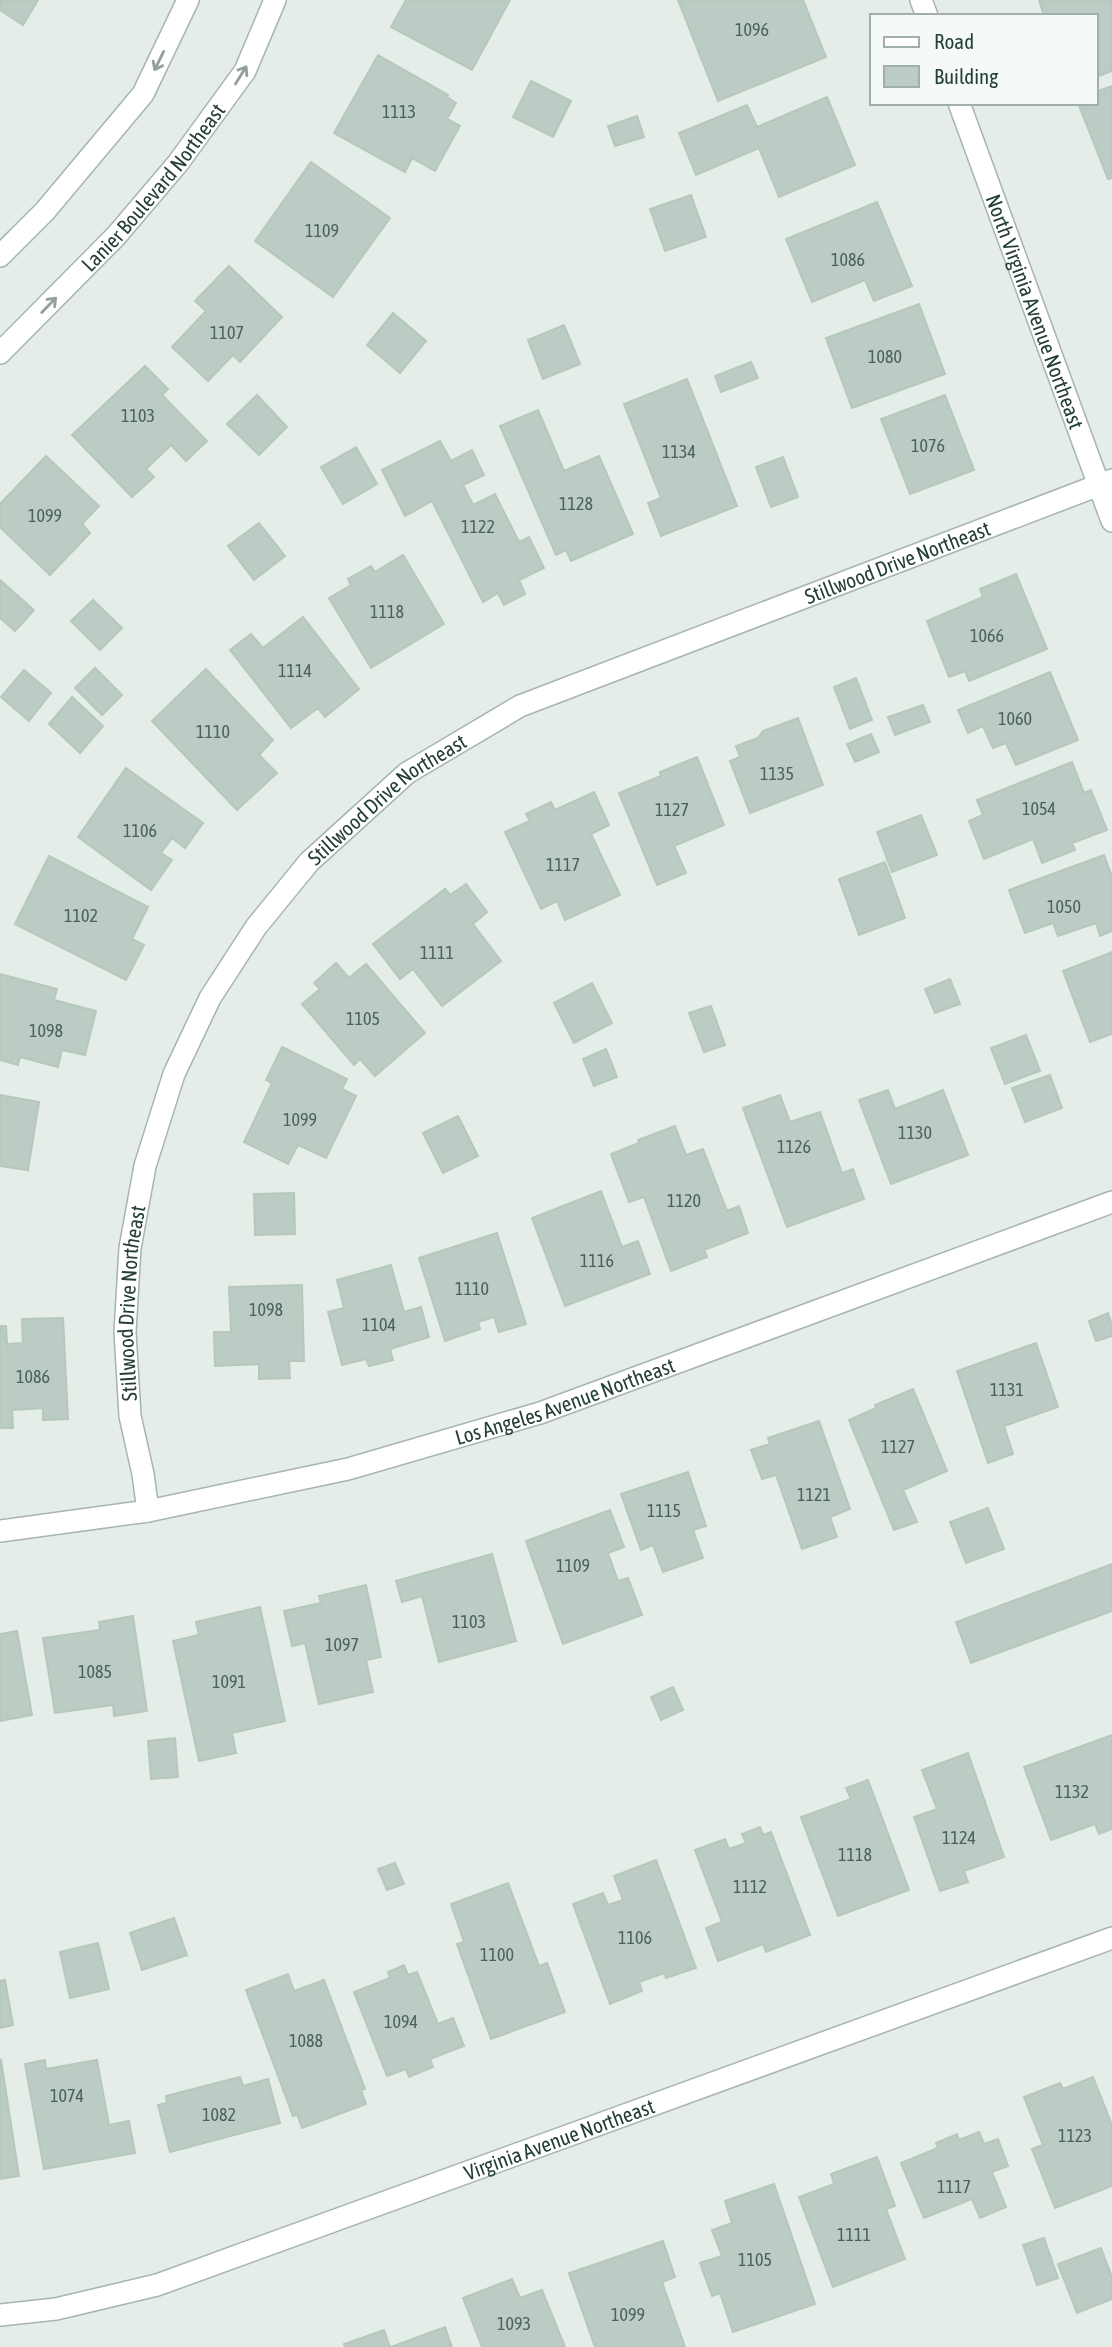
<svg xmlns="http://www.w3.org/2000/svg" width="1112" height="2347" viewBox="0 0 1112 2347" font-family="'Asap Condensed',sans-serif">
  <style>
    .building { fill: #bccbc3; stroke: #b6c7be; stroke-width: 2 }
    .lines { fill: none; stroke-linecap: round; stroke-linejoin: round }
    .street-casing { stroke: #a7b5ae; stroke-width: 24 }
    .street { stroke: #fff; stroke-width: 21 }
    .oneway { stroke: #929f9a }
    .labels { text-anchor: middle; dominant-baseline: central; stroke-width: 6; stroke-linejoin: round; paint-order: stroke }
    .number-label { font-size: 18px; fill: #4a6258 }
    .street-label { font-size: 21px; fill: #243f34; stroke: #f5faf7 }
  </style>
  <rect width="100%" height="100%" fill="#e4ede8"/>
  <path class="building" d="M0 0H38L23 25 0 10Z
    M406 0H510L472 70 391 27Z
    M678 0H803L826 57 718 101Z
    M1039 0H1112V71L1096 77V16H1044Z
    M378 55 448 95 447 97 456 103 447 119 460 126 435 171 412 158 405 172 334 133Z
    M531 81 571 101 553 137 513 117Z
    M1112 86V178L1108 179 1078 103H1096V92Z
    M827 97 855 165 779 197 759 148 696 175 679 133 747 105 757 127Z
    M637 116 644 137 615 146 608 126Z
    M311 162 390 218 333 297 255 241Z
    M691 195 706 237 665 251 650 209Z
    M877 202 912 286 874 301 865 280 812 302 786 239Z
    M229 266 282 317 240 362 233 355 208 381 172 347 206 311 195 301Z
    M919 304 945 374 852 408 826 338Z
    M393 313 426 341 400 373 367 345Z
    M564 325 580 364 543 379 528 340Z
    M751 362 758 378 721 392 715 376Z
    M145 366 168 389 162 395 207 441 186 461 171 445 146 469 154 477 132 497 72 435Z
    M687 379 737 506 661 536 648 503 661 498 624 404Z
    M257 395 287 427 259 455 227 424Z
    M945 395 974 470 910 494 881 419Z
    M538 410 564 471 599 456 633 534 571 561 566 550 556 555 500 426Z
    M440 441 451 461 472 450 484 475 463 485 473 505 495 494 519 542 529 537 544 568 519 580 525 594 504 605 498 593 483 602 432 501 405 516 382 470Z
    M356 447 377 484 343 504 321 467Z
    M46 456 99 506 82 524 90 533 50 575 0 527V504Z
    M783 457 798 497 771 507 756 467Z
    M259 523 285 556 254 580 228 546Z
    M403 555 444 624 371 668 329 598 351 585 348 579 371 566 375 572Z
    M1016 574 1047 649 969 681 965 671 949 677 927 621 983 597 980 589Z
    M0 580 34 610 15 631 0 618Z
    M93 600 122 628 100 650 71 621Z
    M303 617 359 689 325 717 318 708 291 728 230 650 251 634 263 648Z
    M95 668 122 695 102 715 75 688Z
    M206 669 273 740 259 755 277 773 237 810 152 721Z
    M24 670 51 693 29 721 1 697Z
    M1050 672 1078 740 1016 765 1006 743 993 748 983 726 968 733 958 710Z
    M856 678 872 720 850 729 834 687Z
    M72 697 103 726 80 753 49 724Z
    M923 705 930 722 895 735 888 717Z
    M798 718 823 785 750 813 730 761 740 757 736 746 758 738 763 731Z
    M871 734 879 752 855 762 847 744Z
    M697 757 724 825 674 846 686 873 657 885 619 793 661 776 660 772Z
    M1072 762 1084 793 1091 790 1107 830 1072 843 1075 850 1042 863 1033 839 984 859 969 821 983 815 977 800Z
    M126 768 203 823 185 848 172 838 161 853 172 860 151 890 78 837Z
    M594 792 609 825 591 834 620 895 565 920 557 901 541 909 505 832 530 821 526 814 551 802 555 810Z
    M921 815 937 855 892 872 877 832Z
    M1104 855 1112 877V931L1100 936 1096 923 1058 936 1053 923 1025 933 1009 890Z
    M49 856 148 907 132 939 144 945 126 980 15 924Z
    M885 862 905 918 859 935 839 879Z
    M466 884 487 912 473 924 501 961 442 1006 413 969 400 979 373 944 445 889 450 895Z
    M1112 952V1034L1090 1042 1063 971Z
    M336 963 349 978 366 964 425 1033 375 1076 360 1059 354 1065 302 1004 320 989 314 983Z
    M0 974 57 989 54 1000 96 1011 85 1055 62 1050 58 1067 20 1057 18 1065 0 1060Z
    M950 979 960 1004 935 1013 925 989Z
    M592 983 612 1023 574 1043 554 1003Z
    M711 1006 725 1045 704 1052 689 1013Z
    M1026 1035 1040 1071 1005 1084 991 1048Z
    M282 1047 347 1079 342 1089 356 1096 326 1158 298 1145 288 1164 244 1142 272 1083 266 1080Z
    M606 1049 617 1077 594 1086 583 1059Z
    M1050 1075 1062 1108 1025 1122 1012 1088Z
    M888 1090 895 1109 943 1090 968 1155 891 1184 859 1100Z
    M0 1095 39 1102 28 1170 0 1166Z
    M780 1095 790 1122 820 1112 842 1173 853 1169 864 1199 787 1227 743 1108Z
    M458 1116 478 1156 443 1173 423 1133Z
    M675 1126 686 1155 703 1149 727 1211 739 1206 748 1233 704 1250 707 1257 671 1271 644 1197 629 1202 611 1154 639 1143 638 1140Z
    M601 1191 622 1247 638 1241 650 1274 565 1306 532 1218Z
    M294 1193 295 1234 255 1235 254 1194Z
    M497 1233 526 1324 499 1332 494 1317 478 1322 480 1329 445 1341 419 1258Z
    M391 1265 404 1312 421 1307 429 1337 390 1349 393 1360 369 1366 366 1359 342 1365 328 1312 344 1308 337 1280Z
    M302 1285 304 1361H289L290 1378 259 1379V1364L215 1366 214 1332H231L229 1287Z
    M1108 1313 1112 1326V1336L1096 1341 1089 1321Z
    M63 1318 68 1419 43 1420V1408L12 1410 13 1428H0V1326H6L7 1344 23 1343 22 1319Z
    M1036 1343 1058 1407 1004 1426 1013 1454 988 1463 957 1371Z
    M913 1389 947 1471 903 1490 917 1522 894 1530 849 1420 876 1408 875 1405Z
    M819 1421 850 1509 830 1517 837 1537 802 1549 776 1475 762 1479 751 1450 770 1444 768 1438Z
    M688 1472 706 1526 693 1530 703 1558 663 1572 653 1545 641 1550 621 1494Z
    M988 1508 1004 1549 966 1563 950 1522Z
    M610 1510 624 1547 608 1553 618 1581 628 1578 642 1615 563 1644 526 1541Z
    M492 1554 516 1641 439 1662 422 1596 402 1602 396 1581Z
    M1112 1564V1611L971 1663 956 1622Z
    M366 1585 381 1657 366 1660 373 1692 319 1704 305 1643 292 1646 284 1611 321 1603 319 1596Z
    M260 1607 285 1721 232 1733 236 1753 199 1761 173 1641 199 1635 196 1622Z
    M133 1616 147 1711 114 1716 113 1705 55 1713 43 1638 100 1630 99 1622Z
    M17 1631 32 1715 0 1721V1634Z
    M673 1687 683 1710 661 1720 651 1697Z
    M1112 1735V1829L1099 1834 1095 1824 1051 1840 1024 1767Z
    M175 1738 178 1777 151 1779 148 1741Z
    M968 1753 1004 1857 964 1871 968 1882 940 1891 914 1817 937 1809 922 1770Z
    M868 1780 909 1890 838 1916 801 1817 851 1799 846 1788Z
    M760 1827 763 1835 771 1832 810 1935 766 1952 763 1944 718 1961 706 1928 722 1922 695 1850 725 1839 729 1849 746 1843 742 1834Z
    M656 1860 696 1968 666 1978 664 1973 639 1982 642 1991 610 2004 573 1904 603 1893 608 1905 623 1900 614 1876Z
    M395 1863 404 1884 387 1890 378 1869Z
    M508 1883 539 1966 547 1963 565 2012 491 2039 457 1944 464 1942 451 1904Z
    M174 1918 187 1955 142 1970 130 1933Z
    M98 1943 109 1989 70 1998 60 1952Z
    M404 1965 408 1975 417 1972 438 2024 453 2018 464 2046 430 2059 433 2067 409 2077 406 2069 387 2076 354 1992 390 1978 388 1972Z
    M288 1974 294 1991 324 1980 365 2089 361 2090 366 2104 302 2128 297 2114 293 2116 246 1990Z
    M5 1980 13 2025 0 2028V1981Z
    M1 2060 19 2176 0 2179V2061Z
    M45 2060 46 2069 97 2060 109 2125 129 2121 135 2153 44 2169 25 2064Z
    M240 2077 243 2086 268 2079 280 2123 170 2152 158 2105 167 2103 166 2096Z
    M1093 2077 1112 2125V2186L1055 2208 1032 2149 1043 2145 1024 2097 1060 2083 1063 2089Z
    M979 2132 984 2144 998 2139 1008 2166 992 2172 1006 2207 980 2218 972 2199 924 2218 901 2163 938 2148 936 2143 957 2134 959 2140Z
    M877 2157 895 2206 886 2209 905 2259 833 2287 799 2197 834 2184 831 2174Z
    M774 2184 815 2304 733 2332 720 2293 712 2296 700 2263 722 2256 712 2230 732 2223 725 2201Z
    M1044 2238 1058 2278 1037 2285 1023 2245Z
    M663 2241 675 2277 662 2282 685 2347H595L569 2273Z
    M1101 2248 1112 2277V2299L1077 2313 1058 2264Z
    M512 2279 520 2298 542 2290 565 2347H482L463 2298Z
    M445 2327 452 2347H391Z
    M384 2330 390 2347H345L344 2344Z"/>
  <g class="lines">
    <defs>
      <g id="street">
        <path d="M921 0 927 16"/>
        <path id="s1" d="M959 103 1112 521"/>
        <path d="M0 256 45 211 143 94 188 0"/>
        <path id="s2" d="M0 353 116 236 178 163 245 71 275 0"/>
        <path id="s3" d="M148 1511 143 1474 130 1416 125 1332 130 1248 145 1166 174 1074 210 998 256 927 309 862 407 773 520 706 1112 480"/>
        <path id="s4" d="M0 1531 148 1511 348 1469 540 1413 1112 1202"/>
        <path id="s5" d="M0 2315 56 2309 157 2285 1112 1938"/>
      </g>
    </defs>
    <use href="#street" class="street-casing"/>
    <use href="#street" class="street"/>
  </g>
  <defs><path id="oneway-shaft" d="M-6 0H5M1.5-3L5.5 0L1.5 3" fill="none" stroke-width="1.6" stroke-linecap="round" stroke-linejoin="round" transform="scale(1.75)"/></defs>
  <g class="oneway">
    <use href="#oneway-shaft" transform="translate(159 61) rotate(116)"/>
    <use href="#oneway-shaft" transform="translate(241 75) rotate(-58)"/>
    <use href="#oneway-shaft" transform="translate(49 305) rotate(-46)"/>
  </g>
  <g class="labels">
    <g class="number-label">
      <text x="752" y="29">1096</text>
      <text x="399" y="111">1113</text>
      <text x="322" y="230">1109</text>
      <text x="848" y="259">1086</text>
      <text x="227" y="332">1107</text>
      <text x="885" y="356">1080</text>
      <text x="138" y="415">1103</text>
      <text x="928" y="445">1076</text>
      <text x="679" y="451">1134</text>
      <text x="576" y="503">1128</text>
      <text x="45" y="515">1099</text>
      <text x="478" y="526">1122</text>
      <text x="387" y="611">1118</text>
      <text x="987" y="635">1066</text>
      <text x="295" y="670">1114</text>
      <text x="1015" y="718">1060</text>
      <text x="213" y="731">1110</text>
      <text x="777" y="773">1135</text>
      <text x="1039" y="808">1054</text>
      <text x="672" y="809">1127</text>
      <text x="140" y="830">1106</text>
      <text x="563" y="864">1117</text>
      <text x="1064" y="906">1050</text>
      <text x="81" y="915">1102</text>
      <text x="437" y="952">1111</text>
      <text x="363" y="1018">1105</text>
      <text x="46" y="1030">1098</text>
      <text x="300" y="1119">1099</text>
      <text x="915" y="1132">1130</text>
      <text x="794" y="1146">1126</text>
      <text x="684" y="1200">1120</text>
      <text x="597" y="1260">1116</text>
      <text x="472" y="1288">1110</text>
      <text x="266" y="1309">1098</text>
      <text x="379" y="1324">1104</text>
      <text x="33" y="1376">1086</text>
      <text x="1007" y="1389">1131</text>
      <text x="898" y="1446">1127</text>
      <text x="814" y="1494">1121</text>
      <text x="664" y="1510">1115</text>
      <text x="573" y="1565">1109</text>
      <text x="469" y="1621">1103</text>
      <text x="342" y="1644">1097</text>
      <text x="95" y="1671">1085</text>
      <text x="229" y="1681">1091</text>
      <text x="1072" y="1791">1132</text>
      <text x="959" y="1837">1124</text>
      <text x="855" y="1854">1118</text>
      <text x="750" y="1886">1112</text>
      <text x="635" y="1937">1106</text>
      <text x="497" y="1954">1100</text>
      <text x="401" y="2021">1094</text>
      <text x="306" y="2040">1088</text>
      <text x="67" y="2095">1074</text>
      <text x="219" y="2114">1082</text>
      <text x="1075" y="2135">1123</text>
      <text x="954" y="2186">1117</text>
      <text x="854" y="2234">1111</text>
      <text x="755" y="2259">1105</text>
      <text x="628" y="2314">1099</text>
      <text x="514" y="2323">1093</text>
    </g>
    <g class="street-label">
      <text stroke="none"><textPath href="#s2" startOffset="226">Lanier Boulevard Northeast</textPath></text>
      <text stroke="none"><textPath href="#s1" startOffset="222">North Virginia Avenue Northeast</textPath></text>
      <text stroke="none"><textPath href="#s3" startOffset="1365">Stillwood Drive Northeast</textPath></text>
      <text stroke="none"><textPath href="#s3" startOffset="798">Stillwood Drive Northeast</textPath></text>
      <text stroke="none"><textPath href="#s3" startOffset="210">Stillwood Drive Northeast</textPath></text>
      <text stroke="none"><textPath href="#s4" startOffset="581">Los Angeles Avenue Northeast</textPath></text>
      <text stroke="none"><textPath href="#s5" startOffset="588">Virginia Avenue Northeast</textPath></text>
    </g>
  </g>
  <rect x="870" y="14" width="228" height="91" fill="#f5faf7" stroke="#a1afa9" stroke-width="2"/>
  <rect x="884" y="37" width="35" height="10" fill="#ffffff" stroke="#a1afa9" stroke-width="2"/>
  <text x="934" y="49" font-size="21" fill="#243f34">Road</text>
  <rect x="884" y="66" width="35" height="21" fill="#bccbc3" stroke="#a1afa9" stroke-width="2"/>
  <text x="934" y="84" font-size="21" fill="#243f34">Building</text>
</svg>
